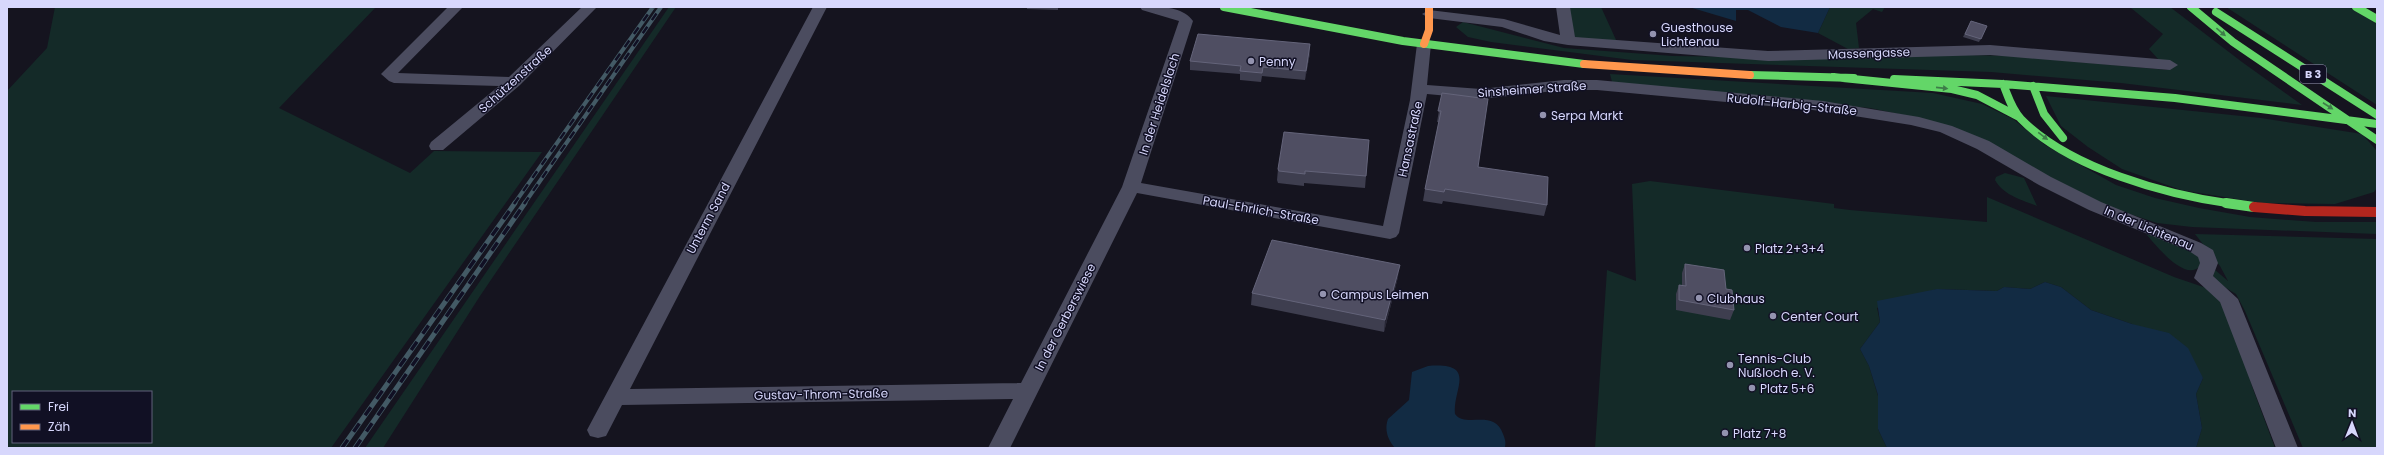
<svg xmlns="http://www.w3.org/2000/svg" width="2384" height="455" viewBox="0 0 2384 455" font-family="Poppins,sans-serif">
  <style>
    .green { fill: #142a28; fill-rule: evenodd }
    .water { fill: #122b43 }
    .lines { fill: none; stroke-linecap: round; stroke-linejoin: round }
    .street { fill: #4b4c5f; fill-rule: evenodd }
    .fast-far1 { stroke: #63d668; stroke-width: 8 }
    .fast { stroke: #63d668; stroke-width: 10 }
    .slow { stroke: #ff974d; stroke-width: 8 }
    .jam { stroke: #b3261e; stroke-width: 10 }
    .rail-far1-casing { stroke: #435a65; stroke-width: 4 }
    .rail-casing { stroke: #435a65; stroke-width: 5 }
    .rail-far1 { stroke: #111024; stroke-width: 2.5; stroke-dasharray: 8; stroke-linecap: butt }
    .rail { stroke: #111024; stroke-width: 3.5; stroke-dasharray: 10; stroke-linecap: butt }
    .wall { fill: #3e3e4f }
    .shaded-wall { fill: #272634 }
    .building { fill: #4f4e62; stroke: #64647a }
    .oneway { fill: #3e7d49 }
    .poi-dot { fill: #9393af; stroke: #111024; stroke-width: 1.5 }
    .labels { text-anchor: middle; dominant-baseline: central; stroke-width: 3; stroke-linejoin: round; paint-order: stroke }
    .shield { fill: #111024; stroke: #9c9bbb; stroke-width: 1 }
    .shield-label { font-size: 11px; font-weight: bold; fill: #d7d7fc }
    .poi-label { font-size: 12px; fill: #d7d7fc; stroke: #111024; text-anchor: start }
    .street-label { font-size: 12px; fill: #d7d7fc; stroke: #111024 }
  </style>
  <rect width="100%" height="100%" fill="#15141f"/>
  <path class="green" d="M55 7H376L279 108 410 173 434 151 542 152 331 448H7V91L47 48ZM13 392H151V442H13Z
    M669 7H676L480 296 383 448H365Z
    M1568 7H1601L1617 42 1575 39Z
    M1830 7H1885L1882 12 1873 9 1856 23 1859 48 1848 49 1818 33Z
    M2125 7H2170L2242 62 2302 105 2121 83 1991 72 1632 60 1491 42 1468 37 1456 27 1463 22 1564 48 1673 56 1819 58 1966 55 2014 56 2168 70 2149 49 2163 34 2131 8Z
    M2226 7H2349L2377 24V105Z
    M1610 74 1933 93 1982 104 2013 119 2045 145 2116 185 2155 198 2199 208 2250 217 2316 222H2377V234L2192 227 2157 223 2106 206 1927 120 1870 108 1612 82Z
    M2046 96 2261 118 2362 134 2377 151V188L2374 192 2335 204 2261 203 2181 190 2122 169 2088 147 2061 126Z
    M2005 173 2024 178 2037 206C2022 200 2003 195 1995 180L1996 177Z
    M1650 181 1834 204V208L1850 210 1987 222V197L2174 277 2215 291 2235 331 2253 389 2275 448H2196L2202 428 2196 394 2203 378 2132 324 2091 310 2061 287 2045 282 2030 289 2004 287 1997 291 1937 289 1877 308 1880 322 1860 349 1869 366 1878 396V429L1887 448H1595L1607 270 1636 281 1632 184Z
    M2146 234 2181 245 2200 258V266C2185 283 2155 244 2146 234Z
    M2195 234 2377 239V448H2303L2245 311 2236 294 2216 282 2212 274 2214 269 2228 281 2220 266Z"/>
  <path class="water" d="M1689 7H1830L1818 33 1781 27 1748 10H1736V21Z
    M2045 282 2061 287 2091 310 2132 324 2169 333 2188 348 2203 378 2196 394 2202 428 2196 448H1887L1878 429V395L1869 366 1860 349 1880 322 1877 301 1937 289 1997 291 2004 287 2030 289Z
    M1428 366C1479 362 1452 390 1455 414 1466 429 1494 408 1503 434 1505 439 1506 442 1505 447L1395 448C1388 440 1384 430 1388 419L1409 400 1412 372Z"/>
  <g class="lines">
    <path class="street" d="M448 7H463L398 73 509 77 582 7H597L520 85 443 150H431L429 146 431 142 499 86 394 83 389 81 381 74Z
      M813 7H827L630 389 1021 383 1122 187 1179 21 1142 10 1140 7C1158 7 1182 5 1193 21L1141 183 1383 226 1410 100 1417 44 1424 40 1431 44 1427 85 1481 89 1564 80H1597L1823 101 1919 117 1952 126 1989 141 2051 177 2101 202 2201 243 2213 250 2218 263 2213 276 2238 299 2298 448H2276L2220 302 2194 278 2200 263 2198 257 2189 251 2089 210 2039 185 1977 149 1940 132 1911 125 1823 111 1597 90H1564L1481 99 1427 94 1399 233 1396 237 1390 239 1137 193 1010 448H988L1013 399 622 405 606 436 598 438 590 436 587 430Z
      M1556 7H1570L1575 37 1768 51 1990 45 2170 60 2178 65 2170 70 1990 55 1768 61 1568 45 1544 41 1502 27 1429 18 1422 14 1429 10 1504 19 1560 35Z"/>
    <path class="fast-far1" d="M1224 7 1403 41 1584 64
      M2191 7 2233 42 2377 140
      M2356 7 2377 19
      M2216 12 2377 115
      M1750 75 1854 78
      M1833 77 1952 89 1977 95 2019 117
      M1894 79 2003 84 2175 98 2377 124
      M2003 84C2008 96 2012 110 2021 119 2069 168 2166 195 2233 204
      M2033 86 2044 114 2063 138"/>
    <path class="fast" d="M2226 203 2254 207"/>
    <path class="slow" d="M1424 44 1429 30V7
      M1584 64 1750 75"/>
    <path class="jam" d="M2254 207 2305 211 2377 212"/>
    <defs>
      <path id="rail-far1" d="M514 204 653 7
        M524 204 661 7"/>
      <path id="rail" d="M342 448 515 203
        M355 448 525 203"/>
    </defs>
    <use href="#rail-far1" class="rail-far1-casing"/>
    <use href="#rail" class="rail-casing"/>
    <use href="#rail-far1" class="rail-far1"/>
    <use href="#rail" class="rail"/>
  </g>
  <path class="wall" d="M1027 7H1058V10L1027 9Z
    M1971 21 1987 26 1979 42 1963 37Z
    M1310 44V53L1305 80 1262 76 1261 82 1240 80V74L1190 70V61Z
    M1442 93 1478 167 1547 205 1544 216 1443 201 1442 204 1423 201 1425 189 1439 122H1437Z
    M1369 140 1365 188 1304 183V186L1278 183 1277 180 1278 169Z
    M1685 264 1726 289 1734 310 1730 320 1676 310V294L1679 285H1682V273Z
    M1398 277 1384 332 1251 305 1252 293Z"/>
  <path class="shaded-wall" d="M1310 44V53L1305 80 1306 71Z
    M1400 265 1398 277 1384 332 1385 320Z"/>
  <path class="building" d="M1971 21 1987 26 1981 39 1965 34Z
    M1198 34 1310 44 1306 71 1263 67 1262 73 1240 71 1241 66 1190 61Z
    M1442 93 1488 99 1478 167 1548 177 1547 205 1445 189 1444 192 1425 189 1441 111H1438Z
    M1284 132 1369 140 1366 176 1305 171V174L1279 171 1278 169Z
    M1272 240 1400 265 1385 320 1252 293Z
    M1685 264 1724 270 1726 289 1732 290 1734 310 1679 300V285L1686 286Z"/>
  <defs><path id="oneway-solid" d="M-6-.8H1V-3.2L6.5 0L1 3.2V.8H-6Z"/></defs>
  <g class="oneway">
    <use href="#oneway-solid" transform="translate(2221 32) rotate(40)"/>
    <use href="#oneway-solid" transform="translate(1942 88) rotate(6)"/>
    <use href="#oneway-solid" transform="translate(2328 106) rotate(33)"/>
    <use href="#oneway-solid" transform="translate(2043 136) rotate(37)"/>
  </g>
  <g class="poi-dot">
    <circle cx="1653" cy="34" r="4"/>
    <circle cx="1251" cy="61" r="4"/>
    <circle cx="1543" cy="115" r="4"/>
    <circle cx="1747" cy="248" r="4"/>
    <circle cx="1323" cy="294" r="4"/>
    <circle cx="1699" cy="298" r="4"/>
    <circle cx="1773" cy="316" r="4"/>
    <circle cx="1730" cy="365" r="4"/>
    <circle cx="1752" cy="388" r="4"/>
    <circle cx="1725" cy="433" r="4"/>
  </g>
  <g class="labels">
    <rect class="shield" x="2300" y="65" width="26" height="18" rx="3"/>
    <g class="shield-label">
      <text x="2313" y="74">B 3</text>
    </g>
    <g class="poi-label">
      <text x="1661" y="27">Guesthouse<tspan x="1661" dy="14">Lichtenau</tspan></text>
      <text x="1259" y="61">Penny</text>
      <text x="1551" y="115">Serpa Markt</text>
      <text x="1755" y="248">Platz 2+3+4</text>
      <text x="1331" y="294">Campus Leimen</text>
      <text x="1707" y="298">Clubhaus</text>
      <text x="1781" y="316">Center Court</text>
      <text x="1738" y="358">Tennis-Club<tspan x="1738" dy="14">Nußloch e. V.</tspan></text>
      <text x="1760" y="388">Platz 5+6</text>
      <text x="1733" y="433">Platz 7+8</text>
    </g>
    <g class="street-label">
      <text transform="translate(1869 53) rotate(-2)">Massengasse</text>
      <text transform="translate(515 79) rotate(-42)">Schützenstraße</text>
      <text transform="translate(1532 89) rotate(-4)">Sinsheimer Straße</text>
      <text transform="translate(1159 104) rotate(-72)">In der Heidelslach</text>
      <text transform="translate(1792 104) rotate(6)">Rudolf-Harbig-Straße</text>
      <text transform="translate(1410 139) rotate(-78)">Hansastraße</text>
      <text transform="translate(1261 210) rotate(10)">Paul-Ehrlich-Straße</text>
      <text transform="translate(708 218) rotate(-62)">Unterm Sand</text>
      <text transform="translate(2149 228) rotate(23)">In der Lichtenau</text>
      <text transform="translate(1065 317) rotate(-63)">In der Gerberswiese</text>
      <text transform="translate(821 394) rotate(-1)">Gustav-Throm-Straße</text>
    </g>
  </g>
  <rect width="2384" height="455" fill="none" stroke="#d7d7fc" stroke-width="16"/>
  <rect x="12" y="391" width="140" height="52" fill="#111024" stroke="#60607a"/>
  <rect x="20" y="404" width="20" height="6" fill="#63d668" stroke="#60607a"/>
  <text x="48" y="411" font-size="12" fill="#d7d7fc">Frei</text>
  <rect x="20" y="424" width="20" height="6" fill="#ff974d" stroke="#60607a"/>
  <text x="48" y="431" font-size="12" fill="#d7d7fc">Zäh</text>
  <g transform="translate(2352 423) rotate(1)" stroke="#111024" stroke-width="3" paint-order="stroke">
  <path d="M0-3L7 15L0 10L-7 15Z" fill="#d7d7fc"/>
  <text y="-6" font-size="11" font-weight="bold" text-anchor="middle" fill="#d7d7fc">N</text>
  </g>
</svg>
